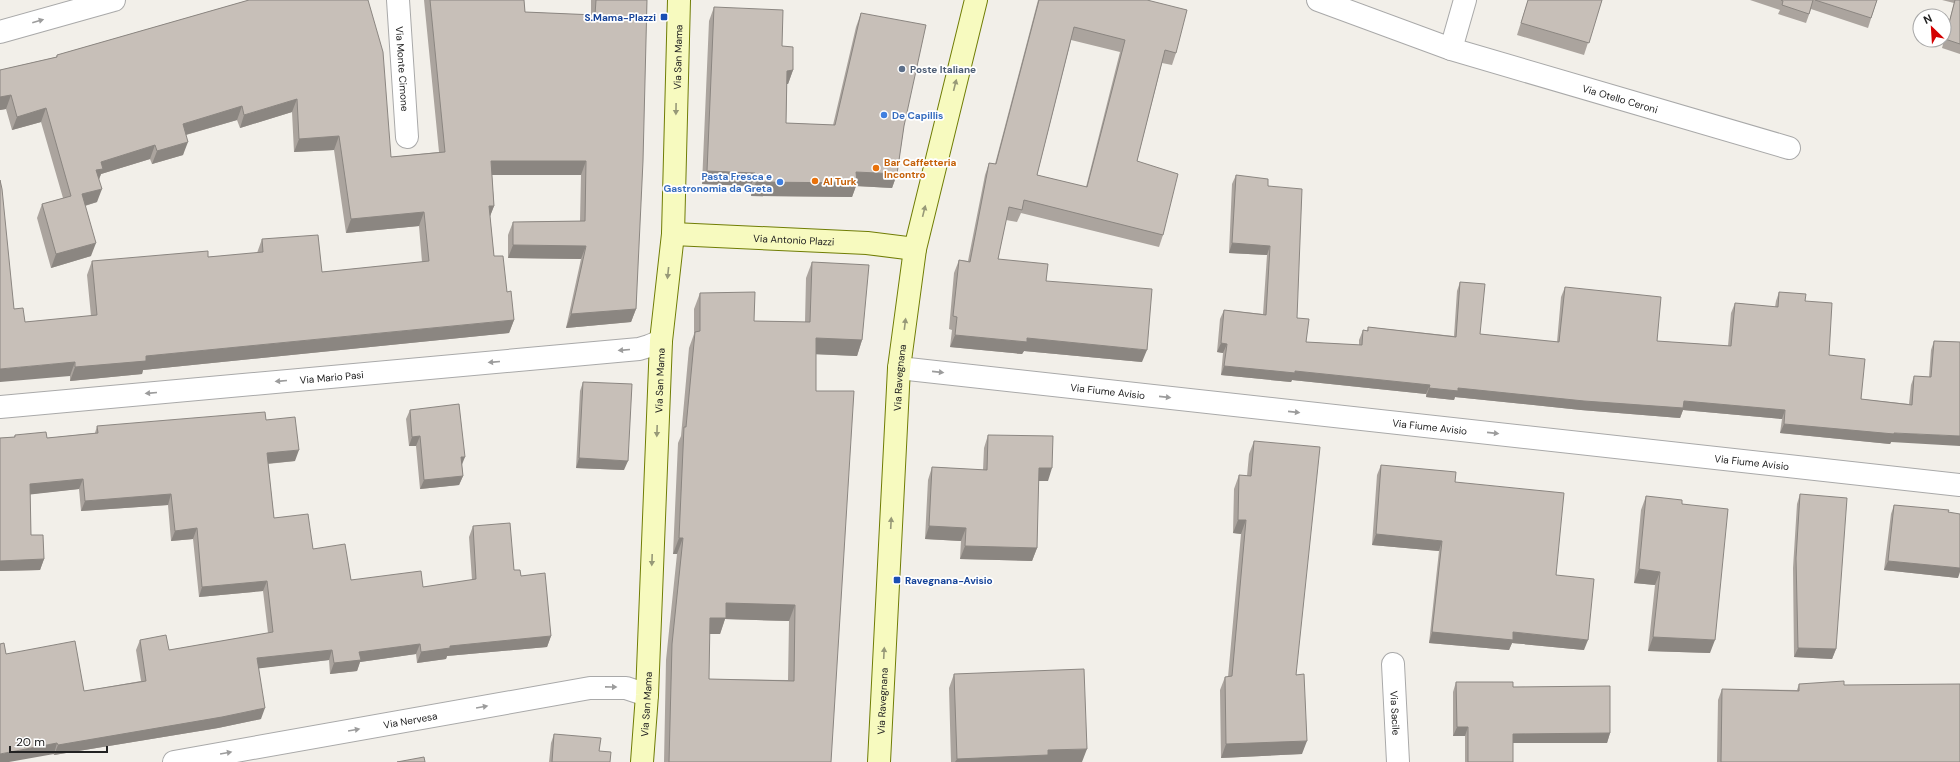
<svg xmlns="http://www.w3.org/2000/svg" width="1960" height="762" viewBox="0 0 1960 762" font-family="'DM Sans',sans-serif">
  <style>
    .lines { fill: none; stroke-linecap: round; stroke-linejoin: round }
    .street-casing { stroke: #a9a9a9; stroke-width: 24 }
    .secondary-casing { stroke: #707d05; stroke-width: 24 }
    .street { stroke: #fff; stroke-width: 22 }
    .secondary { stroke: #f7fabf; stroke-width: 22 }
    .wall { fill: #aba49e; fill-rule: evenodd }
    .shaded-wall { fill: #8b8681 }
    .building { fill: #c7bfb8; stroke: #8b8681; fill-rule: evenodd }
    .oneway { fill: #9c9c9c }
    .oneway2 { fill: #979978 }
    .transit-dot { fill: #1a4fb4; stroke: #fff; stroke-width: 1.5 }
    .service-dot { fill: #5c6f8a; stroke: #fff; stroke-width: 1.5 }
    .shop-dot { fill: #3f7fe0; stroke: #fff; stroke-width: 1.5 }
    .food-dot { fill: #e8710a; stroke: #fff; stroke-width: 1.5 }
    .labels { text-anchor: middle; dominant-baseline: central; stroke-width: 3.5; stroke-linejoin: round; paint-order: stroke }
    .transit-label { font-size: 10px; font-weight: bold; fill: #164399; stroke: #fff; text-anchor: end }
    .street-label { font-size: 10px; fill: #222; stroke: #fff }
    .service-label { font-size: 10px; font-weight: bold; fill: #4e5e75; stroke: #fff; text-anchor: start }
    .shop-label { font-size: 10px; font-weight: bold; fill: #366cbe; stroke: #fff; text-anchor: start }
    .food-label { font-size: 10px; font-weight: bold; fill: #c56008; stroke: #fff; text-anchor: start }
  </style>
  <rect width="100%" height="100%" fill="#f2efe9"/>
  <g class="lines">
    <defs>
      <g id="street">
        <path id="s1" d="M398 0 407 137"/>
        <path id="s2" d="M1318 0 1451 49 1789 148"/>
        <path d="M0 32 114 0"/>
        <path d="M1451 49 1465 0"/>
        <path id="s3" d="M899 368 1960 485"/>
        <path id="s4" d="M0 407 639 349 649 346 661 341"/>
        <path id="s5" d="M1393 664 1398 762"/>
        <path id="s6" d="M174 762 590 688H626L647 695"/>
      </g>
      <g id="secondary">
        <path id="s7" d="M673 234 867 243 915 249"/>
        <path id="s8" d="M642 762 647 695 661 341 673 234 679 0"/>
        <path id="s9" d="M879 762 899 368 915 249 976 0"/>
      </g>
    </defs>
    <use href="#street" class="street-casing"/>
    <use href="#secondary" class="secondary-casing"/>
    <use href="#street" class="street"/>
    <use href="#secondary" class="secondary"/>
  </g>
  <path class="wall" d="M249 0 391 157 439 152 424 0H524L525 12 591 15V0H647L636 309 631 322 566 328 581 259 508 258V235L513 222 580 221 581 175H492L494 206 490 216 494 256 507 292 514 320 509 333 143 370 142 374 70 381V376L14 309 25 322 91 316 87 275 92 261 208 257 257 253 262 239 322 272 422 262 419 226 346 233 334 150 294 152 292 112 240 128 237 120 186 135 183 155 152 164 150 159 101 174 99 179 97 202 85 206 91 256 51 268 37 218 42 204 63 198 41 122 12 130 6 109 0 110V70L56 57 57 55Z
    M1038 0H1147L1176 53 1172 65 1162 63 1137 161 1163 235 1159 247 1021 213 1017 222 1006 220 998 259 1046 281 1142 362 1024 351 1022 354 950 347 952 330 949 329 954 273 959 260 968 261 985 175 989 163 995 164ZM1071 40 1120 52 1086 187 1037 175Z
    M1528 0H1602L1584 55 1517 35Z
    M1750 0H1877L1868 28 1811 9 1806 23 1778 14 1780 10Z
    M1942 0H1960V54L1942 48 1954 3Z
    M714 7 782 46 793 70 788 84H787L786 123 833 125 856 27 861 13 904 126 897 174 892 188 856 186 852 197 751 196V186L702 184 709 21Z
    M1236 175 1268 186 1297 318 1306 342 1359 345V340L1363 330 1367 331 1368 327 1454 336 1457 291 1460 282 1480 334 1557 342 1561 297 1565 287 1657 341 1728 346 1731 313 1735 303 1775 307 1776 301 1779 292 1805 301 1829 355 1861 399 1909 404 1911 385 1914 376 1929 377 1931 350 1934 341 1960 342 1890 444 1780 433 1782 419 1683 410 1680 418 1581 410 1455 397 1454 400 1426 397V394L1292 380 1291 382 1221 375 1223 353 1217 352 1220 319 1224 310 1263 314 1267 255 1229 253 1232 184Z
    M812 262 862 340 857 356 816 354V391L831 762H664L666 660 677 554H673L678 443 681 436 689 348 694 334V309L700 293 754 321 805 322 806 278ZM725 619 789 621 788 680 709 679V634H720Z
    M583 382 624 470 576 468 580 391Z
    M410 410 462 466 463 476 459 485 420 489 416 446H409L406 419Z
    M266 420 295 461 268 464 274 518 313 549 351 580 423 587 472 580 469 537 473 526 514 570 521 576 551 636 547 647 447 656 446 659 417 663 416 654 360 662 357 671 330 674 329 660 258 668 261 719 218 728 54 755 6 654 84 691 141 681 136 650 140 640 169 650 268 633 263 591 199 597 193 539 171 541 168 505 81 511 79 489 30 494 31 535 44 559 40 570 0 571V438L14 437 15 435 47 438 95 433 97 426Z
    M988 435 1048 481H1038L1037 548 1032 561 960 559 961 541 925 539 928 480 932 467 983 470 984 448Z
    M1254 441 1296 675 1302 754 1221 758 1220 690 1225 677H1228L1241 534 1233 533 1234 489 1239 475 1247 476 1249 454Z
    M1381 465 1455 482 1556 575 1584 650 1512 643 1509 650 1429 643 1439 551 1372 545 1377 475Z
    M1800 494 1836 649 1832 659 1794 657 1793 568 1797 504Z
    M1646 496 1682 504 1710 653 1648 651 1655 585 1634 583 1641 510Z
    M1894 505 1948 512 1958 578 1884 570 1891 514Z
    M954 674 1082 762H951L949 688Z
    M1456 682 1513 687 1610 733 1607 743H1513V762H1465V736H1453V692Z
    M1799 684 1844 685 1960 762H1717L1718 700 1722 689 1797 690Z
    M554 734 599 751 610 762H549L551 743Z"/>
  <path class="shaded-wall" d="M793 70 788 84H782L787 71Z
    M11 95 6 109 0 110V97Z
    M297 99 292 112 240 128 244 115Z
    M242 106 237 120 178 137 183 124Z
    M46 108 41 122 12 130 17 117Z
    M339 136 334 150 294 152 299 139Z
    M188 142 183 155 152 164 157 151Z
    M155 145 150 159 101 174 98 182 96 170 101 162Z
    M491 161H586L581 175H486Z
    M707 171 755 173 751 186 702 184Z
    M856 172 897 174 892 188 856 186 852 197 751 196 756 182Z
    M102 189 97 202 77 208 82 194Z
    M489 206H494L489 219Z
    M424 212 419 226 346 233 351 219Z
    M96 243 91 256 51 268 56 254Z
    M1232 243 1270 246 1267 255 1229 253Z
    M513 245 586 246 581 259 508 258Z
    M636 309 631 322 566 328 571 314Z
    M514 320 509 333 143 370 142 374 70 381 75 367 146 356Z
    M955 335 1027 338 1147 350 1142 362 1024 351 1022 354 950 347Z
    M816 338 862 340 857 356 810 354Z
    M1221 343 1227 344 1223 353 1217 352Z
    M75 362 70 376 0 382V369Z
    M1224 366 1295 371 1430 385 1426 394 1292 380 1291 382 1221 375Z
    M1429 388H1458L1684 401 1785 410 1782 419 1683 410 1680 418 1581 410 1455 397 1454 400 1426 397Z
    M1784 424 1894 433 1960 436V446L1891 442 1890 444 1780 433Z
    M420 436 416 446H409L412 437Z
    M299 450 295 461 263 464 267 453Z
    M461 457H465L461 467Z
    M579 458 628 461 624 470 576 468Z
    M1039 468H1052L1048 481H1034Z
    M463 476 459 485 420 489 424 480Z
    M83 479 79 489 26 495 30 484Z
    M171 494 168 505 81 511 85 501Z
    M1238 520H1246L1241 534 1233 533Z
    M929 526 966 528 961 541 925 539Z
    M197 528 193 539 171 541 175 531Z
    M1376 534 1442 541 1439 551 1372 545Z
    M679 538H683L677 554H673Z
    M965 546 1037 548 1032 561 960 559Z
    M44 559 40 570 0 571V561Z
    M1888 561 1960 568V572L1958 578 1884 570Z
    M1639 569 1660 572 1655 585 1634 583Z
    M267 581 263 591 199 597 202 587Z
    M726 603 795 605 789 621 725 619 720 634H704L710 618Z
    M1432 632H1513L1588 640 1584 650 1512 643 1509 650 1429 643Z
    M551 636 547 647 447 656 446 659 417 663 421 652 450 646Z
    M1653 637 1715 640 1710 653 1648 651Z
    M420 644 416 654 360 662 357 671 330 674 334 663 359 652Z
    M1798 648 1836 649 1832 659 1794 657Z
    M332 650 329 660 253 669 257 658Z
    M265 708 261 719 218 728 54 755 58 745Z
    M1457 727H1468L1465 736H1453Z
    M1610 733 1607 743H1510L1513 734Z
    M1307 741 1302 754 1221 758 1226 744Z
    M57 743 54 754 9 762H0V754Z
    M1087 749 1082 762H955L957 759 1048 750Z"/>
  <path class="building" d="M249 0H368L383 52 391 157 445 152 430 0H524L525 12 595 15 596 0H647L643 161 636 309 571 314 586 246 513 245V222L585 221 586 161H491L494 206H489L494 256H503L507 292 511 291 514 320 146 356V361L75 367V362L0 369V180L2 189 14 309 23 308 25 322 97 315 92 261 208 251V257L263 252 262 239 318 235 322 272 429 261 424 212 351 219 339 136 299 139 297 99 244 115 242 106 183 124 188 142 157 151 155 145 101 162 103 169 96 170 102 189 82 194 96 243 56 254 42 204 71 196 46 108 17 117 11 95 0 97V70L57 57V55Z
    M1039 0H1147L1187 10 1176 53 1165 50 1137 161 1178 174 1163 235 1024 200 1022 210 1009 207 998 259 1048 264 1046 281 1152 289 1147 350 1027 338V342L955 335 957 317 953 316 959 260 970 262 989 163 996 164ZM1074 27 1125 40 1087 187 1037 175Z
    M1528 0H1602L1589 43 1521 23Z
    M1781 0H1813L1809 14 1782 5 1783 1Z
    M1815 0H1877L1871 18Z
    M1955 0H1960V44L1945 39Z
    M714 7 783 10 782 46 793 47V70L787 71 786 123 835 125 861 13 926 25 904 126 897 174 856 172 857 183 756 182 755 173 707 171Z
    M1236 175 1268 179V186L1302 189 1297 318 1309 319 1306 342 1362 345 1363 330 1368 331V327L1456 337 1460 282 1485 284 1480 334 1559 342 1565 287 1661 297 1657 341 1731 346 1735 303 1778 307 1779 292 1806 294 1805 301 1832 303 1829 355 1865 359 1861 399 1912 405 1914 376 1931 377 1934 341 1960 342V436L1894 433V434L1784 424 1785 410 1684 401 1683 408 1584 401 1458 388V391L1429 388 1430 385 1295 371V373L1224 366 1227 344 1221 343 1224 310 1266 315 1270 246 1232 243Z
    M812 262 869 265 862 340 816 338V391H854L831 762H669L672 644 683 538H679L684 427H686L695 332 700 331V293L755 292 754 321 810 322ZM726 603 795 605 794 681 709 679 710 618H726Z
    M583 382 632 384 628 461 579 458Z
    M459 404 465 457H461L463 476 424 480 420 436 412 437 410 410Z
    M265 412 266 420 295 417 299 450 267 453 274 518 308 514 313 549 345 544 351 580 421 571 423 587 476 579 473 526 510 523 514 570H520L521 576 545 573 551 636 450 646V648L421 652 420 644 359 652 361 660 334 663 332 650 257 658 265 708 222 717 58 745 57 743 0 754V644L4 643 6 654 75 641 84 691 146 681 140 640 166 635 169 650 273 632 267 581 202 587 197 528 175 531 171 494 85 501 83 479 30 484 31 535H43L44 559 0 561V438L15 437V435L46 432 47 438 98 433 97 426Z
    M988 435 1053 436 1052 468H1039L1037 548 965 546 966 528 929 526 932 467 987 470Z
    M1254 441 1320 447 1296 675 1304 674 1307 741 1226 744 1225 677 1232 676 1246 520H1238L1239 475 1251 476Z
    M1381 465 1456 472 1455 482 1564 493 1556 575 1594 579 1588 640 1513 632V640L1432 632 1442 541 1376 534Z
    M1800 494 1847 498 1836 649 1798 648 1796 558Z
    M1646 496 1682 500V504L1728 509 1715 640 1653 637 1660 572 1639 569Z
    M1894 505 1949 510 1948 512 1960 514V568L1888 561Z
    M1084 669 1087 749 1048 750V755L957 759 954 674Z
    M1844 681V685L1960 684V762H1721L1722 689 1799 691V684Z
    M1456 682H1513V687L1610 686V733L1513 734V762H1468V727H1457Z
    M554 734 601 738 599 751 611 752 610 762H552Z
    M424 757 425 762H397Z"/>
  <defs><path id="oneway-solid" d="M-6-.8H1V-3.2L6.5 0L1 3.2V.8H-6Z"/></defs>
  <g class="oneway">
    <use href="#oneway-solid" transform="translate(38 21) rotate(-16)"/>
    <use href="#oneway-solid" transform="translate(624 350) rotate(175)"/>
    <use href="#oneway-solid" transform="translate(494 362) rotate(175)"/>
    <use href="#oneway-solid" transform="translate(938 372) rotate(6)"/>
    <use href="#oneway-solid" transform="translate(281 381) rotate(175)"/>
    <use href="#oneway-solid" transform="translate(151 393) rotate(175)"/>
    <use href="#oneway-solid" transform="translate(1165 397) rotate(6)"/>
    <use href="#oneway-solid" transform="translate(1294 412) rotate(6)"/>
    <use href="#oneway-solid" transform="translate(1493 433) rotate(6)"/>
    <use href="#oneway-solid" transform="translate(611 687) rotate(1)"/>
    <use href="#oneway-solid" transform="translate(482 707) rotate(-10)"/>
    <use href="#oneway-solid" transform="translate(354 730) rotate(-10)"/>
    <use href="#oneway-solid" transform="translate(226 753) rotate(-10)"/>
  </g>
  <g class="oneway2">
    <use href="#oneway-solid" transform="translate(955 85) rotate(-76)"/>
    <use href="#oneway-solid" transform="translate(676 109) rotate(91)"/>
    <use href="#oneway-solid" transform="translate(924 211) rotate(-76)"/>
    <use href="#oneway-solid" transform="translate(668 273) rotate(96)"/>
    <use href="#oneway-solid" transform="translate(905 324) rotate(-83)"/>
    <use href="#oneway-solid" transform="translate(657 431) rotate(92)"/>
    <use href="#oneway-solid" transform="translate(891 523) rotate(-87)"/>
    <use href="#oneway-solid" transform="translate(652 560) rotate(92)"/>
    <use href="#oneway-solid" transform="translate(884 653) rotate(-87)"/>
  </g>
  <g class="transit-dot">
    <rect x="660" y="13" width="8" height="8" rx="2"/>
    <rect x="893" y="576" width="8" height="8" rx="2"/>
  </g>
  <circle class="service-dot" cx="902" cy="69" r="4"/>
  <g class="shop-dot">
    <circle cx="884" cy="115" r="4"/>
    <circle cx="780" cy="182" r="4"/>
  </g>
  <g class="food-dot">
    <circle cx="876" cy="168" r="4"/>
    <circle cx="815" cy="181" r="4"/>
  </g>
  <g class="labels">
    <g class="transit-label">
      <text x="656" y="17">S.Mama-Plazzi</text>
      <text x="905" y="580" text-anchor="start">Ravegnana-Avisio</text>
    </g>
    <g class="street-label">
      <text stroke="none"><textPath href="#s8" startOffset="706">Via San Mama</textPath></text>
      <text stroke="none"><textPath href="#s1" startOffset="69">Via Monte Cimone</textPath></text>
      <text stroke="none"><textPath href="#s2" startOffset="318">Via Otello Ceroni</textPath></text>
      <text stroke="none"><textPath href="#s7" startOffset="121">Via Antonio Plazzi</textPath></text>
      <text stroke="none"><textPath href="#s4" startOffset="333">Via Mario Pasi</textPath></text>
      <text stroke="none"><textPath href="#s9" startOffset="385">Via Ravegnana</textPath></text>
      <text stroke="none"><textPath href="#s8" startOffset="382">Via San Mama</textPath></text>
      <text stroke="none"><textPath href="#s3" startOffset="210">Via Fiume Avisio</textPath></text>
      <text stroke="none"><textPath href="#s3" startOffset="534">Via Fiume Avisio</textPath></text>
      <text stroke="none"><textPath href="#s3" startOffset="858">Via Fiume Avisio</textPath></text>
      <text stroke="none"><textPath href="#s9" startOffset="61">Via Ravegnana</textPath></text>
      <text stroke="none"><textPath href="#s8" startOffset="58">Via San Mama</textPath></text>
      <text stroke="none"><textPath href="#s5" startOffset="49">Via Sacile</textPath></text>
      <text stroke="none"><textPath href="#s6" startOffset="240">Via Nervesa</textPath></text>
    </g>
    <g class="service-label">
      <text x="910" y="69">Poste Italiane</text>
    </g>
    <g class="shop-label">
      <text x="892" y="115">De Capillis</text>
      <text x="772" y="176" text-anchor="end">Pasta Fresca e<tspan x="772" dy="12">Gastronomia da Greta</tspan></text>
    </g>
    <g class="food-label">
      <text x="884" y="162">Bar Caffetteria<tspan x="884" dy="12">Incontro</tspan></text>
      <text x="823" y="181">Al Turk</text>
    </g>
  </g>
  <g transform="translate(1932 28) rotate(335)"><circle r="19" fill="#ffffff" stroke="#a7a7a7"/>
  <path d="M0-3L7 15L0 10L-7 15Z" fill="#d40000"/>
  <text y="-6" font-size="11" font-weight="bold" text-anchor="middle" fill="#222222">N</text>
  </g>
  <path d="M10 746v6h97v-6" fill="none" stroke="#222222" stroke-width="2"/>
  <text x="16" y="746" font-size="12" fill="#222222" stroke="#ffffff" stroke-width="3" paint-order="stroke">20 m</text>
</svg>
